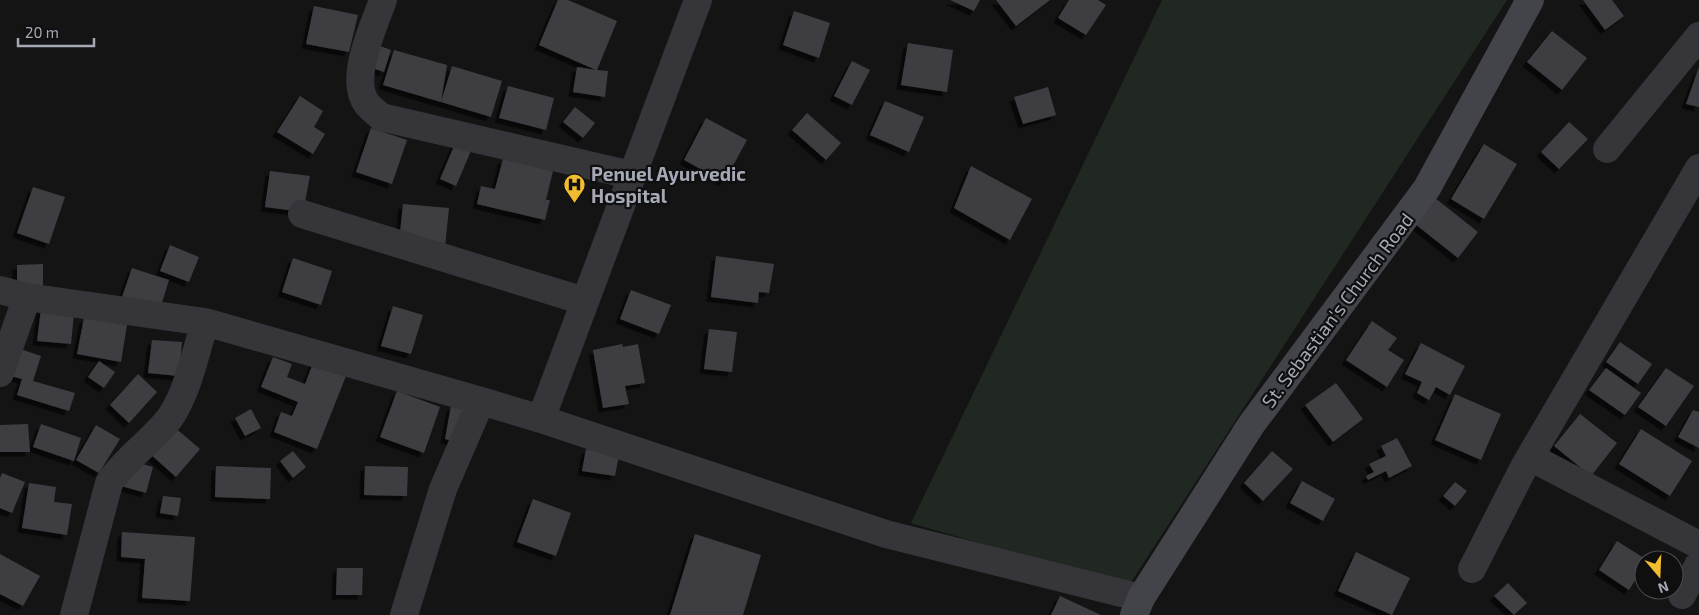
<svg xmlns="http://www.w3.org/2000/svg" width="1699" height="615" viewBox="0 0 1699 615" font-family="'Exo 2',sans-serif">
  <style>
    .green { fill: #202821 }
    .building { fill: #3e3e42; filter: url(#shadow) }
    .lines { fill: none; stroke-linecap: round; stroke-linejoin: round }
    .street { stroke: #35353a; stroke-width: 28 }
    .secondary { stroke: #43444a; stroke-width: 28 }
    .labels { text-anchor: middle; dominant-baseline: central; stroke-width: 4.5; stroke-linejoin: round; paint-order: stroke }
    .poi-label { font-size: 19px; font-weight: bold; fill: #a5a9b6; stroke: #0f0f10; text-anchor: start }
    .street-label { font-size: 19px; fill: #a5a9b6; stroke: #0f0f10 }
  </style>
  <defs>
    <filter id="shadow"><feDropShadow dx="-4.5" dy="4.5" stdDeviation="0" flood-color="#0009"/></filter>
  </defs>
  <rect width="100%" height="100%" fill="#141415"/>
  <path class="green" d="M1162 0H1507L1128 587 911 523Z"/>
  <path class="building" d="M558 0H568L617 21 597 70 608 71 605 97 573 92 577 67 596 70 539 45Z
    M950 0H980L974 11Z
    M996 0H1050L1016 26Z
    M1069 0H1098L1106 5 1086 35 1058 18Z
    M1583 0H1612L1624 16 1605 30Z
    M314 6 358 15 349 52 306 44Z
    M794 11 830 23 819 58 783 45Z
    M1552 31 1587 58 1562 90 1527 62Z
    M908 43 953 50 947 92 901 85Z
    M380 46 391 50 384 72 372 68Z
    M394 50 447 65 441 102 383 85Z
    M852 61 870 70 852 105 834 96Z
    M452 66 502 81 491 117 441 102Z
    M1699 67V107L1686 104Z
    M508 86 554 98 546 130 499 118Z
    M1048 87 1056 115 1023 124 1014 97Z
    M300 96 323 111 314 127 325 134 313 154 277 132Z
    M885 101 924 117 909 152 870 135Z
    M575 107 595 123 583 138 563 122Z
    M807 113 841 143 826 160 792 130Z
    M706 118 747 140 724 182 684 160Z
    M1569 122 1588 139 1559 169 1541 152Z
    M371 128 407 140 392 184 356 172Z
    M457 139 473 146 456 186 440 179Z
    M1484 144 1517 164 1484 219 1451 199Z
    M503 159 553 171 546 200H550L545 220 477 204 481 186 495 189Z
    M971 166 1032 199 1010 240 954 208Z
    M270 171 310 176 303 212 265 207Z
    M33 187 65 197 49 244 17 233Z
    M1435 198 1478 232 1458 258 1415 224Z
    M403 204 449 208 445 247 399 243Z
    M170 245 199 257 189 282 160 271Z
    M716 256 774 264 769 293 759 292 758 303 711 297Z
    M293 258 332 271 321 305 282 292Z
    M43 264V289L17 290V265Z
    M132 268 169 280 160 309 122 297Z
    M631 290 671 305 659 334 620 319Z
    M393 306 423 315 411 354 381 346Z
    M41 309 74 313 71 344 37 341Z
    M84 318 127 325 121 362 77 354Z
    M1372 321 1397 338 1388 350 1404 360 1387 387 1346 360Z
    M709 329 737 332 732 372 704 369Z
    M152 340 182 342 179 376 148 373Z
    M1620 342 1652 364 1638 384 1606 362Z
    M1421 343 1465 366 1450 395 1436 387 1429 400 1417 393 1422 382 1405 374Z
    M622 344 623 347 638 344 645 383 625 386 629 404 603 408 593 350Z
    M20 349 41 356 33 381 75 393 69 411 17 395 22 379 11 376Z
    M273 357 292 364 287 377 305 384 315 358 348 371 317 449 274 432 281 412 292 416 298 402 261 387Z
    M99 361 115 372 104 388 88 377Z
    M1606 368 1641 393 1625 415 1589 390Z
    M1666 368 1694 386 1666 426 1638 407Z
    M138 374 157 392 129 423 110 405Z
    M1336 383 1363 419 1333 442 1305 405Z
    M397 391 440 407 424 453 380 437Z
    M1455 394 1501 414 1481 460 1435 440Z
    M451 406 464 408 458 442 445 439Z
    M251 409 261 428 245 436 235 418Z
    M1693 410 1699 412V448L1678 437Z
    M1580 414 1617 443 1591 476 1554 446Z
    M28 424 30 452H0V425Z
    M41 424 81 438 74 461 33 447Z
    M96 425 120 439 99 473 76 460Z
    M173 426 200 449 176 477 149 453Z
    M1641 429 1692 461 1670 496 1619 464Z
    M1397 438 1412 466 1389 478 1386 471 1368 480 1366 476 1374 472 1369 464 1386 456 1381 446Z
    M586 449 619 455 615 476 582 471Z
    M293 451 306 467 293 478 280 461Z
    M1272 451 1293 469 1263 501 1244 483Z
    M129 460 153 467 146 493 121 486Z
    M216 466 271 468 270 499 215 497Z
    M365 466 408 467 407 496 364 495Z
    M2 473 25 482 12 513 0 508V478Z
    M1302 481 1335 499 1323 521 1290 503Z
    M1455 482 1467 491 1455 506 1443 496Z
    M29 483 56 487 54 502 72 504 67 535 22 528Z
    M163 496 181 498 178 516 160 513Z
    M533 499 571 513 556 556 517 542Z
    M122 532 195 537 190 601 142 598 145 559 121 557Z
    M695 534 761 555 743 615H670Z
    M1617 541 1647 560H1644V566L1629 590 1599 570Z
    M1356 552 1410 578 1392 615 1338 591Z
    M0 554 40 576 23 606 0 594Z
    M337 568H363L362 595H336Z
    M1508 583 1527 603 1514 615 1494 596Z
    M1060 596 1101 615H1051Z"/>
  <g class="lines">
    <path class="street" d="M383 0C374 26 348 79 367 104 371 109 377 113 381 117L631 175
      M1607 149 1699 36
      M302 214 584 301
      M0 290 27 297 205 322 481 401
      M0 373 27 297
      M541 419 698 0
      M1530 457 1699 545
      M1472 569 1524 467 1699 168
      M1682 595 1699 564
      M74 615 109 483C126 458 150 443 169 419 187 395 196 351 205 322
      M404 615 443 489 481 401 541 419 886 534 1141 598"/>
    <path class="secondary" d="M1134 615 1141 598 1251 425 1427 188 1530 0"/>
  </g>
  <defs>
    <symbol id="hospital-pin" viewBox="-11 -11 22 30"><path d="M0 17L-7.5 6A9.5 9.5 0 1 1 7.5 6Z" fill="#f1bc30" stroke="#0f0f10"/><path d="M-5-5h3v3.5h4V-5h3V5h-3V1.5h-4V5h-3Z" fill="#111"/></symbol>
  </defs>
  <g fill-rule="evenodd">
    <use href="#hospital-pin" x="562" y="172" width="25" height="34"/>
  </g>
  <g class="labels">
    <g class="poi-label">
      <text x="591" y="173">Penuel Ayurvedic<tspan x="591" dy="22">Hospital</tspan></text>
    </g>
    <g class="street-label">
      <text transform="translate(1337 310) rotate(-53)">St. Sebastian's Church Road</text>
    </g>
  </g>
  <g transform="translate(1659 575) rotate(161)"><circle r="24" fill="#0f0f10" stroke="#4b4d52"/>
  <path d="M0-4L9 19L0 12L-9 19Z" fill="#f1bc30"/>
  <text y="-8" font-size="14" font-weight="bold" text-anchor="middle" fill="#a5a9b6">N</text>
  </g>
  <path d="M18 38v8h76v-8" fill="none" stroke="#a5a9b6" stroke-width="2.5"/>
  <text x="25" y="38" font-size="15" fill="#a5a9b6" stroke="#0f0f10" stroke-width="4" paint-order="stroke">20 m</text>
</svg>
